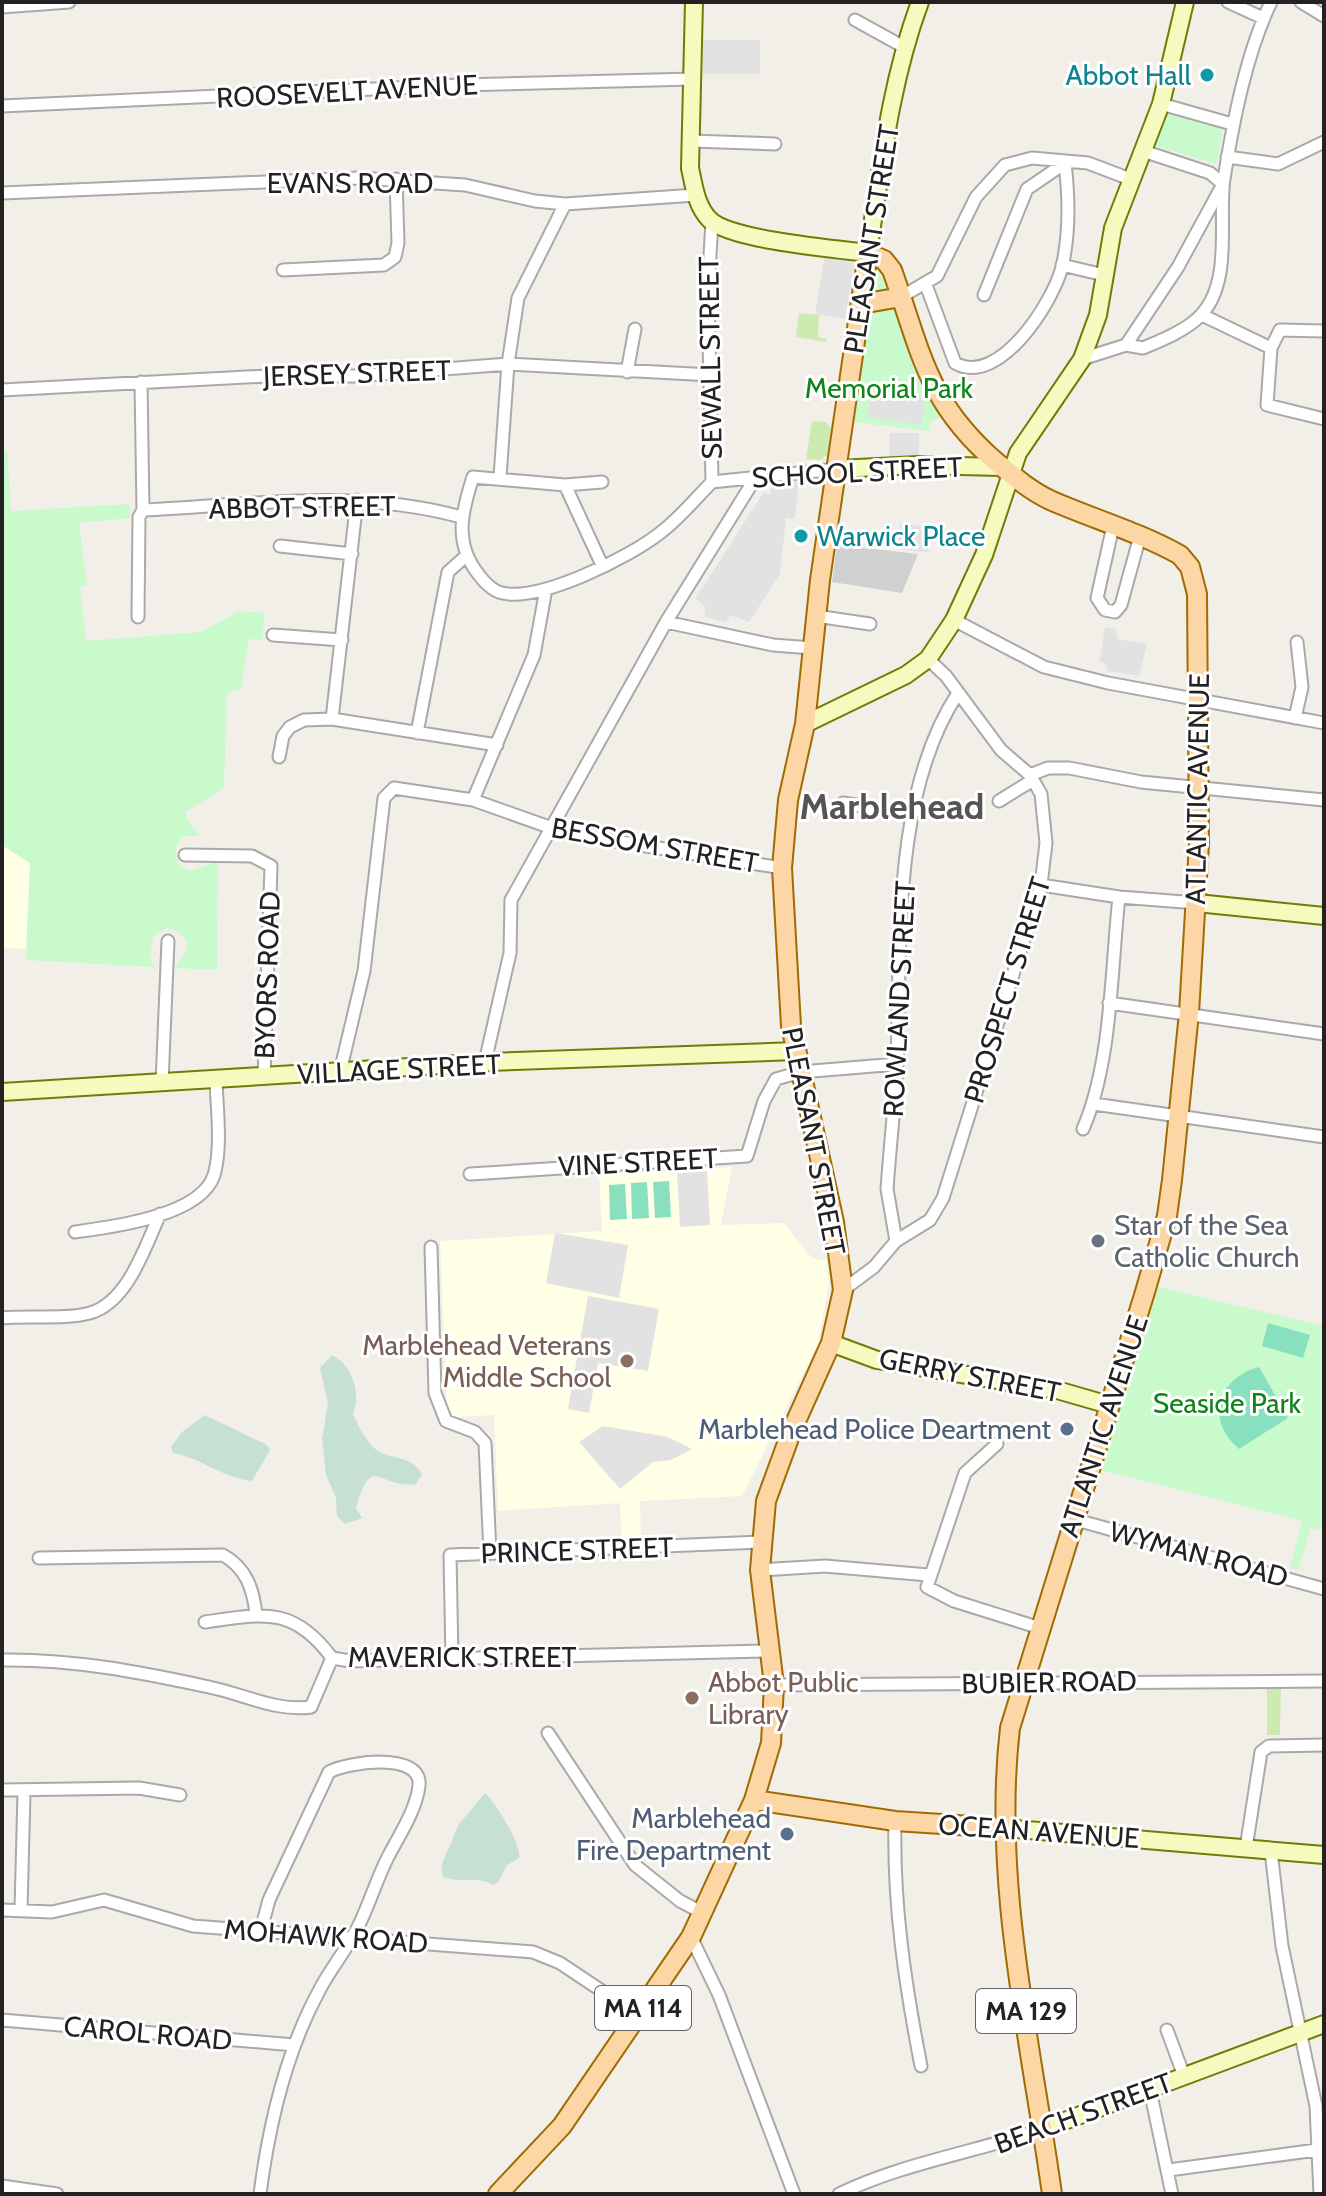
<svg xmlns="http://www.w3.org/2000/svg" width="1326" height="2196" viewBox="0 0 1326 2196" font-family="Cabin,sans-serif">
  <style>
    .education { fill: #ffffe5 }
    .religious { fill: #d0d0d0 }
    .grass { fill: #cdebb0 }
    .wetland { fill: #c6e0d4 }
    .park { fill: #c8facc }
    .pitch { fill: #88e0be }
    .parking { fill: #e2e2e2 }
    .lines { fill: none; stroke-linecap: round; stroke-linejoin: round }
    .street-casing { stroke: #a9a9a9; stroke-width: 15 }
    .secondary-casing { stroke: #707d05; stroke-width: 20 }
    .primary-casing { stroke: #a06b00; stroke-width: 22 }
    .street { stroke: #fff; stroke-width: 11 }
    .secondary { stroke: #f7fabf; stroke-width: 16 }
    .primary { stroke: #fcd6a4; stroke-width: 18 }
    .culture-dot { fill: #0f9aa8; stroke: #fff; stroke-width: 3 }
    .worship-dot { fill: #6b7280; stroke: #fff; stroke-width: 3 }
    .education-dot { fill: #8d6e63; stroke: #fff; stroke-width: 3 }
    .service-dot { fill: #5c6f8a; stroke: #fff; stroke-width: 3 }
    .labels { text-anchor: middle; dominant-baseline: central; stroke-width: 6; stroke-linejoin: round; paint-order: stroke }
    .shield { fill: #fff; stroke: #646464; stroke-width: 2 }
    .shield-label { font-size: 26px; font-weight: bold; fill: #222 }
    .culture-label { font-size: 28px; fill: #0d838f; stroke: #fff; text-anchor: end }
    .street-label { font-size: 28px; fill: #222; stroke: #fff }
    .park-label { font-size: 28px; fill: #0c8416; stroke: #fff }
    .worship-label { font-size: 28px; fill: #5b616d; stroke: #fff; text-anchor: start }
    .education-label { font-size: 28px; fill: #785e54; stroke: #fff; text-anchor: end }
    .service-label { font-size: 28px; fill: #4e5e75; stroke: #fff; text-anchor: end }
    .district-label { font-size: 36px; font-weight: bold; fill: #555; stroke: #fff }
  </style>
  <rect width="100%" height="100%" fill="#f2efe9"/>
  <path class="education" d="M2 845 30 863 26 949 2 948Z
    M732 1167 721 1225 784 1223 810 1256 817 1260 826 1259 829 1283 818 1344 742 1496 640 1501 641 1540 622 1541 620 1503 498 1511 494 1415 454 1417 447 1407 440 1241 602 1231 599 1175Z"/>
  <path class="religious" d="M837 545 918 554 902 593 832 582Z"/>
  <path class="grass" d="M799 313 819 315 818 337 827 339 826 342 796 337Z
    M812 421 826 422 831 429 827 455 820 460 806 459Z
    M1281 1685 1280 1735H1267V1686Z"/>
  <path class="wetland" d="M332 1355C353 1366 361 1393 353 1414 358 1425 367 1444 378 1451 393 1460 411 1455 422 1474L416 1484C378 1489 372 1451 356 1508L362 1518 345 1524 337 1516 336 1498 326 1475 322 1439 328 1403 320 1368Z
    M205 1415 267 1445 270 1450 252 1481C223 1478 201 1458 173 1453L171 1447 182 1432Z
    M485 1793C495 1802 522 1845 519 1858L507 1865 498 1882 493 1885C477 1875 460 1884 443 1877L441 1866 459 1824Z"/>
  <path class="park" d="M1167 114 1223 129 1217 164 1155 146Z
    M878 256 949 412 929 423V431L844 421 861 304Z
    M2 452H7L11 511 130 504V518L79 523 87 585 80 587 86 641 201 632 240 611 265 613 262 640 249 639 241 690 227 692 224 788 185 812 191 826 200 835 182 837 175 850 179 865 191 871 218 861 217 970 175 968 185 954 188 943 178 931 167 928 153 937 150 956 155 967 26 960 30 863 2 845Z
    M1158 1287 1324 1326V1530L1311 1528 1298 1570 1290 1568 1302 1521 1101 1470Z"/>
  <path class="pitch" d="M669 1181 671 1217 655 1218 653 1182Z
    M647 1182 649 1218 632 1219 631 1183Z
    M625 1184 627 1219 610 1220 609 1185Z
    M1268 1323 1310 1335 1303 1358 1262 1346Z
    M1259 1367 1288 1418 1239 1449C1204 1419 1218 1378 1259 1367Z"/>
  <path class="parking" d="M703 40H760V74H703Z
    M825 254 849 260 854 265 845 319 815 314Z
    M871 389 925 397 921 425 867 417Z
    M890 433H919V455L889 457Z
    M799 481 795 519 786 518 780 574 749 622 730 615 726 622 705 617V606L695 599 764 492 770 495 772 485Z
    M900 523 932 527 929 553 897 549Z
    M1105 627 1116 629 1117 639 1147 644 1139 676 1107 671 1105 663 1099 662Z
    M707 1171 710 1225 680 1227 677 1173Z
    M555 1233 628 1245 619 1298 546 1283Z
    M588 1296 659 1309 648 1371 598 1363 589 1413 568 1409Z
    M603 1426 668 1437 692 1449 671 1460 653 1462 620 1489 579 1442Z"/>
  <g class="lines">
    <defs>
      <path id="street" d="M1228 2 1263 18
        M1301 2 1324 16
        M2 7 69 2
        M855 20 904 47
        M1161 104 1232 124
        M2 106 460 85 693 79
        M691 141 775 144
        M1227 157 1278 164 1324 142
        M2 193 359 178 465 185 535 201 565 204 696 195
        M1062 265 1104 275
        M283 270 384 265 395 257 398 243 396 179
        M926 285 955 363C999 388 1053 302 1062 267 1070 233 1069 197 1065 163
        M984 295 1027 189 1065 163
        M901 297 937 276 976 197 1005 165 1032 158 1088 163 1130 179
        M1202 315 1271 348 1280 330 1324 331
        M1126 345 1143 348C1162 340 1187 330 1201 315 1233 281 1218 218 1224 179 1233 122 1246 54 1271 2
        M1271 348 1267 405 1324 419
        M1082 359 1126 345 1178 267 1223 184 1210 173 1143 151
        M627 372 635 329
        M2 390 266 376H356L508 364 711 375
        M500 477 508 364 518 298 565 204
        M712 482 837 469
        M565 485 602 482
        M143 510C248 505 357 488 461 517
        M1113 526 1097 598 1105 610 1115 612 1121 605 1140 536
        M280 546 352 554
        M602 565 565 485 473 477C462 511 453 543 479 575 484 582 493 591 502 593 540 602 630 557 660 533 679 519 695 499 712 482L708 288 712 222
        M816 616 870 624
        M138 617 139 517 143 510 141 382
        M954 620 1044 667 1108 683 1324 723
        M666 622 773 645 812 648
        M273 635 342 640
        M1295 718 1302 687 1297 642
        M332 719 357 500
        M417 733 448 572 467 555
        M279 757 283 736 290 727 304 720 332 719 497 745
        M1030 775 1048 768H1069L1141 782 1324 800
        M473 800 534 655 546 589
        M999 801 1033 780
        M843 803 912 814
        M185 855 252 856 271 866 264 1078
        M1041 885 1119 897 1197 903
        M1109 1003 1324 1034
        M485 1062 510 953 511 900 666 622 756 477
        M340 1072 364 971 384 798 394 788 473 800 566 833 782 868
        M162 1083 168 941
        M1094 1104 1324 1137
        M1083 1129C1112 1062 1111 969 1119 897
        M470 1174 747 1156 764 1101 776 1079 801 1072 897 1064
        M75 1232C112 1227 201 1216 214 1175 222 1148 217 1109 216 1081
        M896 1241 930 1220 943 1198 1041 885 1046 843 1041 794 1030 775 1001 750 946 676 928 659
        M431 1247 435 1393 446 1421 475 1432 485 1443 490 1553
        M843 1290 874 1267 896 1241 887 1189C890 1146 895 1104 897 1061 901 945 892 793 958 693
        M2 1318C30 1315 63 1320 90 1313 128 1302 145 1247 160 1214
        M997 1444 965 1473 927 1587 954 1601 1040 1628
        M1073 1519 1324 1589
        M39 1558 223 1555C246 1568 253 1588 256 1614
        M760 1570 825 1566 928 1575
        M205 1622C262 1614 293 1605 332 1658
        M452 1659 450 1555 761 1542
        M2 1660C73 1659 140 1672 209 1687 243 1694 277 1712 311 1707L332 1658 350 1661 769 1651
        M774 1685 1324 1681
        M548 1733 635 1865 680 1901 703 1913
        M2 1790 139 1788 180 1795
        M895 1821C893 1904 905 1984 921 2066
        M1246 1848 1261 1752 1269 1746 1324 1745
        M1271 1851 1282 1946 1316 2106 1320 2194
        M2 1910 52 1912 104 1900 193 1926 533 1952 560 1963 638 2015
        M21 1910 24 1792
        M691 1937 719 1995 794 2194
        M2 2020 294 2045
        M1167 2030 1184 2076
        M1150 2090 1172 2194
        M1169 2170 1324 2149
        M2 2186 57 2194
        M260 2194C269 2124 286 2051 320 1989 331 1968 347 1949 358 1927 369 1905 376 1881 387 1859 398 1837 416 1811 419 1786 423 1751 346 1762 329 1772L269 1900 261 1930
        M839 2194C903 2163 976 2152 1043 2129"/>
      <path id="secondary" d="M694 2 690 168C694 186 696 206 710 220 731 240 835 249 868 253 881 168 890 83 920 2
        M837 469 918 465 1002 467
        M805 724 906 675 928 659 954 620 984 555 1018 453 1082 359 1098 315 1113 228 1161 104 1185 2
        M1197 903 1324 916
        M2 1092 490 1062 796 1051
        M831 1343 877 1360 1057 1390 1109 1405
        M1004 1828 1324 1855
        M1043 2129 1324 2024"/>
      <path id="primary" d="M861 304 901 297
        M754 1800 895 1821 1004 1828
        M498 2194 562 2126 691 1937 754 1800 771 1743 774 1685 760 1570 766 1501 792 1430 831 1343 843 1290 834 1222 791 1026 782 868 788 800 805 724 820 580 868 253 884 260 892 270C921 351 926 401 995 461 1012 475 1029 490 1050 500 1093 519 1139 532 1180 555L1190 567 1197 594 1199 844 1189 1013 1172 1180 1167 1216 1145 1292 1010 1728C992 1881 1031 2043 1052 2194"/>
    </defs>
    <use href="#street" class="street-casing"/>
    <use href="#secondary" class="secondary-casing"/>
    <use href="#primary" class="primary-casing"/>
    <use href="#street" class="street"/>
    <use href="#secondary" class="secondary"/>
    <use href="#primary" class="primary"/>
  </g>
  <g class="culture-dot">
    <circle cx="1207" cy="75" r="8"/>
    <circle cx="801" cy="536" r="8"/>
  </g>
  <circle class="worship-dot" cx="1098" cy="1241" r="8"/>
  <g class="education-dot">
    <circle cx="627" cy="1361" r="8"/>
    <circle cx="692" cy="1698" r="8"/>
  </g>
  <g class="service-dot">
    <circle cx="1067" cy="1429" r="8"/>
    <circle cx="787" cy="1834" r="8"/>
  </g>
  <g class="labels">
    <g class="shield">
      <rect x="595" y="1986" width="96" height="44" rx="6"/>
      <rect x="976" y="1989" width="100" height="44" rx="6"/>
    </g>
    <g class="shield-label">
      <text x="643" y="2008">MA 114</text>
      <text x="1026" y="2011">MA 129</text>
    </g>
    <g class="culture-label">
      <text x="1191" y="75">Abbot Hall</text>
      <text x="817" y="536" text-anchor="start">Warwick Place</text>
    </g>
    <g class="street-label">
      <text transform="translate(347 91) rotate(-3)">ROOSEVELT AVENUE</text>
      <text x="350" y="183">EVANS ROAD</text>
      <text transform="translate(871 239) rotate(-81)">PLEASANT STREET</text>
      <text transform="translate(710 358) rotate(-91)">SEWALL STREET</text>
      <text transform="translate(357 373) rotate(-2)">JERSEY STREET</text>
      <text transform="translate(857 472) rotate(-3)">SCHOOL STREET</text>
      <text transform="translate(302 507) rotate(-1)">ABBOT STREET</text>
      <text transform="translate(1197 789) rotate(-89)">ATLANTIC AVENUE</text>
      <text transform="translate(655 845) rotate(10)">BESSOM STREET</text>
      <text transform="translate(267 975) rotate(-88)">BYORS ROAD</text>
      <text transform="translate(1007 990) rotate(-73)">PROSPECT STREET</text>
      <text transform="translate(899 999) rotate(-87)">ROWLAND STREET</text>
      <text transform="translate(399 1069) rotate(-3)">VILLAGE STREET</text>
      <text transform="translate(814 1141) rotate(79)">PLEASANT STREET</text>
      <text transform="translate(638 1162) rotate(-3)">VINE STREET</text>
      <text transform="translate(970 1375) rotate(11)">GERRY STREET</text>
      <text transform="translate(1103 1426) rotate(-72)">ATLANTIC AVENUE</text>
      <text transform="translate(577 1550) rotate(-2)">PRINCE STREET</text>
      <text transform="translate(1199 1554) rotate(15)">WYMAN ROAD</text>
      <text x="462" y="1657">MAVERICK STREET</text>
      <text transform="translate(1049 1682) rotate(-1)">BUBIER ROAD</text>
      <text transform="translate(1039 1831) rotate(4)">OCEAN AVENUE</text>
      <text transform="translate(326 1936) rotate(4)">MOHAWK ROAD</text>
      <text transform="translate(148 2033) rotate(5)">CAROL ROAD</text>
      <text transform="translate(1083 2113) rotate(-20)">BEACH STREET</text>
    </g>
    <g class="park-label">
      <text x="889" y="388">Memorial Park</text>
      <text x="1227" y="1403">Seaside Park</text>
    </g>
    <g class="worship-label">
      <text x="1114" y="1225">Star of the Sea<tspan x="1114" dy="32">Catholic Church</tspan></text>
    </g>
    <g class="education-label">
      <text x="611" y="1345">Marblehead Veterans<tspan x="611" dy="32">Middle School</tspan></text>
      <text x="708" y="1682" text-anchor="start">Abbot Public<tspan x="708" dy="32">Library</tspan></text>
    </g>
    <g class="service-label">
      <text x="1051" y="1429">Marblehead Police Deartment</text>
      <text x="771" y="1818">Marblehead<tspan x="771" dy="32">Fire Department</tspan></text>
    </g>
    <g class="district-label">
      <text x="892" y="806">Marblehead</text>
    </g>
  </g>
  <rect width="1326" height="2196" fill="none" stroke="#222222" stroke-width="8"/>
</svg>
